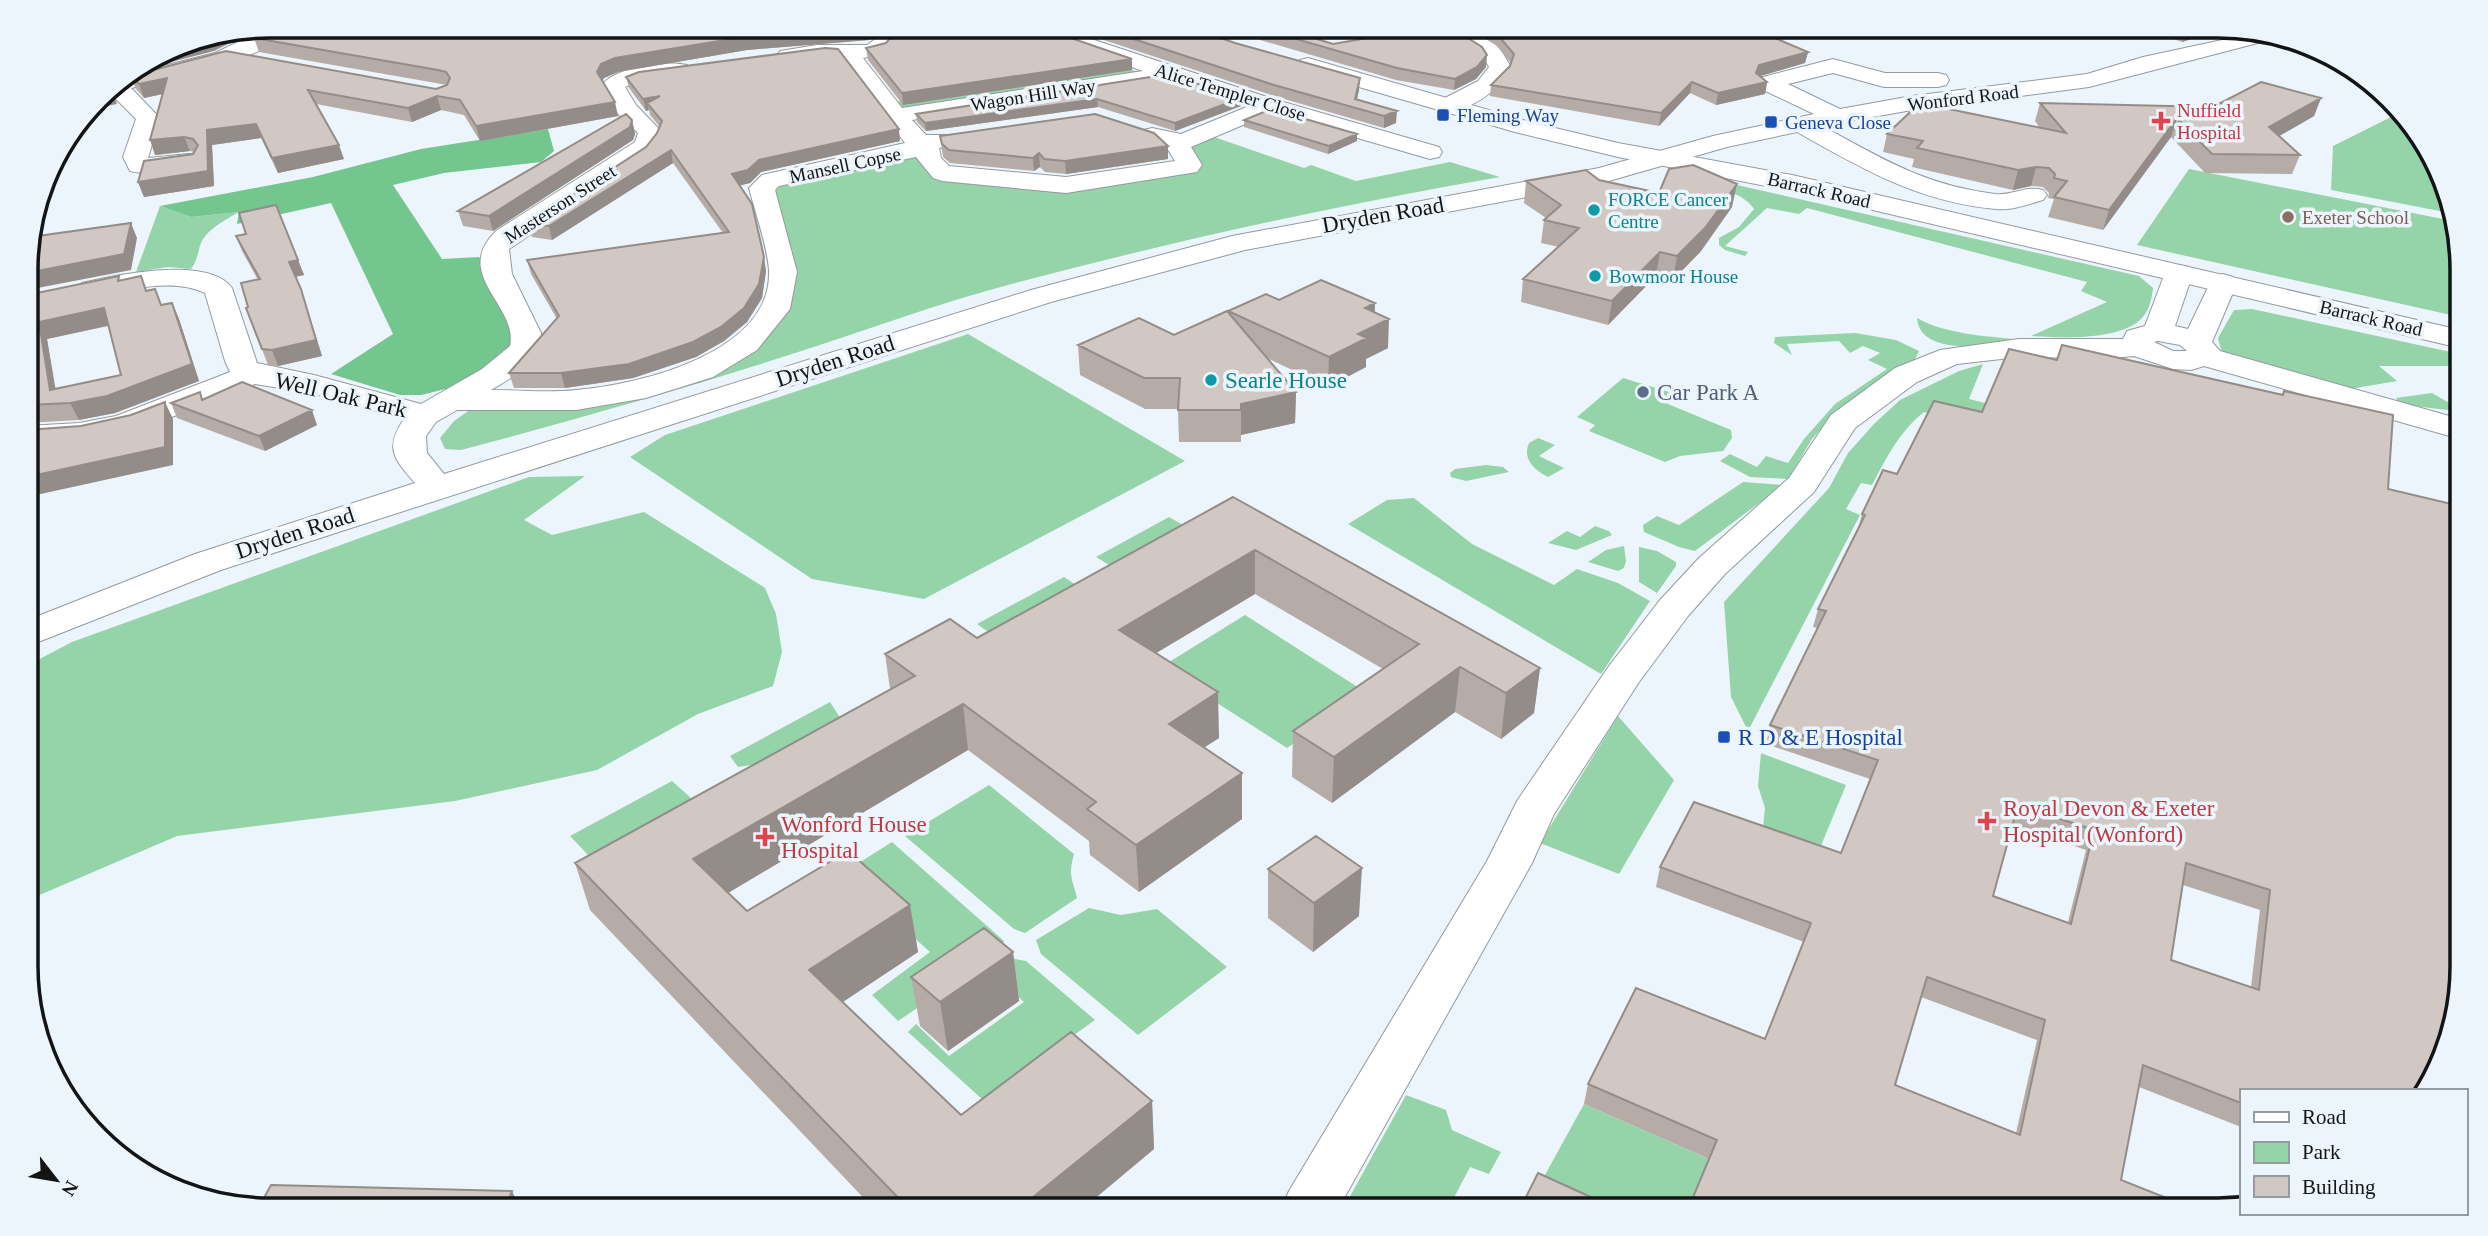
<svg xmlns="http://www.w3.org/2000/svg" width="2488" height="1236" viewBox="0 0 2488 1236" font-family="'Times New Roman',serif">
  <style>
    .green { fill: #94d4a8 }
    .forest { fill: #74c68f }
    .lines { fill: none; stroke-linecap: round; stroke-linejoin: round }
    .street-casing { stroke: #939aa0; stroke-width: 2 }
    .secondary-casing { stroke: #939aa0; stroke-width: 2 }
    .street { fill: #fff; fill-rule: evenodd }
    .secondary { fill: #fff; fill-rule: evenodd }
    .wall { fill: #b5aca8; fill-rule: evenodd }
    .shaded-wall { fill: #938c88 }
    .building { fill: #d2c8c3; stroke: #938c88; stroke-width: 2; fill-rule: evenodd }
    .transit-dot { fill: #1a4fb4; stroke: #edf5fc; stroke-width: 2.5 }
    .health-dot { fill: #e0444e; stroke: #edf5fc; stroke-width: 2.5 }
    .culture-dot { fill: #0f9aa8; stroke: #edf5fc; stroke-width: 2.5 }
    .education-dot { fill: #8d6e63; stroke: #edf5fc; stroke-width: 2.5 }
    .service-dot { fill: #5c6f8a; stroke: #edf5fc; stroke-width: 2.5 }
    .labels { text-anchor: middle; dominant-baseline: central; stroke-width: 7; stroke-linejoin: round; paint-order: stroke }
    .far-street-label { font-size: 19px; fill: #121416; stroke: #edf5fc }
    .far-health-label { font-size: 19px; fill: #be3a42; stroke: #edf5fc; text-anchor: start }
    .far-transit-label { font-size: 19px; fill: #164399; stroke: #edf5fc; text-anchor: start }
    .far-culture-label { font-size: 19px; fill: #0d838f; stroke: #edf5fc; text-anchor: start }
    .far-education-label { font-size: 19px; fill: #785e54; stroke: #edf5fc; text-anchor: start }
    .street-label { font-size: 23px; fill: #121416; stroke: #edf5fc }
    .culture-label { font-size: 23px; fill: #0d838f; stroke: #edf5fc; text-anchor: start }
    .service-label { font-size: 23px; fill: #4e5e75; stroke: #edf5fc; text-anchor: start }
    .transit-label { font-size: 23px; fill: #164399; stroke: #edf5fc; text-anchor: start }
    .health-label { font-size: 23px; fill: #be3a42; stroke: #edf5fc; text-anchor: start }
    .rim { fill: none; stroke: #121416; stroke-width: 3.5 }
  </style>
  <rect width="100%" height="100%" fill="#edf5fc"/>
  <path class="green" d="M1126 68 1148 75 903 113 895 102Z
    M2397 114 2420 134 2450 213 2331 190 2333 146Z
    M1214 137 1304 168 1311 165 1356 181 1450 162 1500 177C1338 205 1178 240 1019 282 934 304 851 336 767 362 666 394 563 423 461 450L445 449 440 438 454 421 475 406 647 390 776 314 773 182 917 152 935 173 1041 186 1197 168 1184 147Z
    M2189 169 2453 221 2460 239V317L2137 245Z
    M1676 181 1737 185 2139 276 2153 288C2152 298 2149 311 2142 318 2121 341 2059 338 2031 336L2107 302 2081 291 2087 282 1807 208 1799 214 1767 208 1725 246 1748 252 1745 256 1725 250 1719 245V238L1739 227 1754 209C1740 187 1700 186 1676 181Z
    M160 206 191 217 239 212C227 219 207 229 201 243 197 253 198 260 191 269L168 267 136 272Z
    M2252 309 2460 354V366H2379L2397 381 2350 389 2236 359 2221 350 2218 338 2234 310Z
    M1917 318C1949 336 1993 336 2029 341 2001 344 1920 360 1917 318Z
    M1855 333 1896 340 1919 351 1914 361 1830 419 1812 439 1788 479 1750 477 1720 461 1730 454 1757 467 1766 456 1788 463 1804 439 1835 404 1887 369 1868 360 1880 353 1863 346 1850 353 1839 341 1787 344 1792 355 1774 343 1775 337Z
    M968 334 1185 461 924 599 812 579 630 457 665 435Z
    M1983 364 1969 399 2009 409 1998 430 1924 412C1899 432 1887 457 1872 485L1861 483 1846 509 1860 515 1748 731 1731 697 1724 602 1829 488 1848 453 1874 424 1900 400 1959 371Z
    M1623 378 1676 394 1668 404 1731 430 1732 438 1723 451 1680 456 1665 462 1589 431 1595 425 1577 417Z
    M2432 393 2451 404H2460V412C2439 408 2418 408 2398 402L2396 398Z
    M1538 438 1555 445 1539 456 1564 468 1548 477C1534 470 1522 459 1529 443Z
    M1486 465 1503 467 1509 472 1466 481 1451 477 1450 473 1455 469Z
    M585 476 524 520 552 535 644 512 765 588 776 614 782 652 773 686 698 714 597 770 455 801 177 836 28 900V665L72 642 529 477Z
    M1743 482 1783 485 1695 551 1679 547 1644 532 1643 525 1657 516 1679 525Z
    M1414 498 1472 544 1554 585 1577 569 1618 583 1650 601 1601 674 1348 524 1387 500Z
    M1169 517 1195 532 1122 573 1096 557Z
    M1595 526 1609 531 1612 535 1576 550 1548 543 1567 531 1580 537Z
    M1624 546 1626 561 1624 568 1618 571 1588 562 1606 550Z
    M1639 547 1657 551 1676 562V566L1657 593 1639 582Z
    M1064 577 1085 591 998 639 977 624Z
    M1245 615 1367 693 1287 748 1161 667Z
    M830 702 841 719 758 764 738 767 730 756Z
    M1618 716 1674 780 1619 874 1540 843Z
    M1761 753 1846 785 1820 848 1763 828 1765 808 1758 786Z
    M672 781 692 799 589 856 570 836Z
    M989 785 1074 854C1068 875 1072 878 1077 898L1025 933 1014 929 905 836Z
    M892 842 1004 941 1000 952 898 1021 872 995 930 952 860 889 784 910Z
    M1089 908 1121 915 1157 909 1227 967 1138 1035 1041 954 1036 940Z
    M1009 958 1026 961 1095 1020 983 1100 908 1032 916 1024 949 1056 1024 1002 990 971Z
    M1406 1095 1446 1110 1452 1130 1501 1152 1489 1174 1470 1167 1448 1209H1343Z
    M1584 1104 1711 1160 1691 1209H1570L1535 1193Z"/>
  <path class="forest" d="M548 129 554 151 541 162 444 173 393 185 442 259 479 257 503 300 515 343 470 383 421 395H400L331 374 393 334 331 203 237 224 239 212 191 217 160 206 313 177 421 149Z"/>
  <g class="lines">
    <defs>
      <path id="street" d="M294 26C270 59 171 80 131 88L160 118 148 158 189 154 198 156 201 161 198 166C178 171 150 176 130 171L123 157 136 119 107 90 128 75 215 53 269 27Z
        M865 26H886L896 40 882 54 863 58 902 108 1143 71 1024 30 1021 26H1052L1273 99 1439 147 1442 152 1439 157 1430 159 1271 113 1191 147 1202 165 1197 172 1066 193 942 181 933 178 916 157 779 186 775 190 797 272 790 309 757 350 713 377 646 398 576 410H457L436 422 426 436 427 453 444 474 1031 290 1232 236 1599 168 1713 136 1814 114 1759 88 1756 83 1759 78 1833 59 1885 73H1938L1946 75 1949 80 1946 85 1938 87H1884L1833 73 1788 84 1840 109 1912 96 2087 74 2143 57 2250 34 2273 39 2089 87 1912 110 1822 126C1883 159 1924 185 1995 194 2011 196 2026 185 2043 190L2047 195 2043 200C2029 204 2010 211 1996 209 1918 202 1863 169 1797 132L1727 147 1602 183 1245 250 1051 302 221 570 28 646V620L195 554 415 483C394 459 384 448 404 419L311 393 255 384 139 430 89 441 27 446V426L79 423 116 416 230 372 225 361 205 293C172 277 126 290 92 298L82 295 78 289 82 283C115 275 209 255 232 288L257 363 314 375 421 404 482 369 510 346C519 306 451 275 496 231L635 142 638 133 618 114 602 85C615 67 666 60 687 65L690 70 687 75 639 81 625 87 636 105 662 132 658 144 647 158 509 249 512 274 541 333C542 361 512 378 491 390 519 390 548 393 576 390 639 385 772 353 769 271 768 249 755 211 749 188L762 175 905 143 841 58 788 62 780 61 777 56 780 51 817 45H867L874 40ZM1169 79 1249 106 1181 134 1152 128 1144 130 1140 135 1144 140 1167 148 1175 161 1066 177 949 166 941 158 939 148 955 145 959 140 955 135H926L912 120Z
        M1440 26H1465L1499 47 1511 67C1503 89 1464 116 1441 110L1438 105 1441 100 1478 81 1489 67 1483 56Z
        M2179 265 2189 267 2193 273 2175 326 2188 329 2213 277 2223 274 2233 277 2237 283 2212 342 2220 351 2460 419V439L2204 366 2191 370 2173 369 2134 356 2112 358 2019 357 1957 364 1917 382 1855 428 1814 492 1725 574 1688 616 1639 682 1554 814 1532 863 1338 1209H1281L1289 1191 1487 861 1517 801 1609 666 1660 600 1699 558 1789 478 1831 415 1895 368 1940 350 2019 339H2123L2127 331 2145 326 2165 273 2169 267ZM2158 341 2180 345 2187 351H2173L2154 342Z"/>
      <path id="secondary" d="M1308 58 1530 122 1618 143 1792 175 2460 330V348L1792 191 1618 157 1515 132 1300 70 1297 65 1300 60Z"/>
    </defs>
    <use href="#street" class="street-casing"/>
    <use href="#secondary" class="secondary-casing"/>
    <use href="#street" class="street"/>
    <use href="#secondary" class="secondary"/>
  </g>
  <path class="wall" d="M889 26H1036L1132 59V70L903 105 868 60 866 48 886 43 894 34Z
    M1061 26H1187L1359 90 1357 99 1396 123 1384 128 1274 96Z
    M1213 26H1275L1333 44 1486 67 1476 79 1454 90 1396 80Z
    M1300 26H1420L1408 27 1336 37Z
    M1457 26H1746L1808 52 1805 63 1760 76 1767 82 1765 94 1716 105 1690 93 1659 126 1490 96 1491 85 1510 66 1511 63 1495 44 1476 32Z
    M2032 26H2089L2058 35Z
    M2135 26H2218L2226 28 2182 42Z
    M597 34 869 40 747 50 618 72 604 78 602 81 618 116 480 141 464 115 441 110 412 122 316 104 344 159 278 173 261 138 212 145 214 186 144 197 138 182 194 152 190 151 155 155 163 94 144 98 136 89 130 76 436 89 447 85 259 52 254 38Z
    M1169 74 1241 106 1175 131 1098 107 926 131 917 122 916 114Z
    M626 77 900 141 761 172 750 183 739 185 766 271 762 298 747 322 724 341 696 357 633 378 565 388H514L509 373 557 319 531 274 527 260 723 233 673 163 552 240 532 237 529 223 646 147 657 133 660 127 650 115 649 110 646 111 629 88Z
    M2321 98 2314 116 2279 136 2300 155 2292 174 2205 173 2171 137 2103 230 2048 217 2054 199 2048 198 2049 193 2043 187 2031 186 2013 190 1912 167 1914 159 1883 152 1887 134 1939 107 2040 128 2035 121 2040 103 2213 107Z
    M632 120 635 134 633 140 493 231 463 226 458 211Z
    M1244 120 1357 134V141L1328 154 1244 127Z
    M940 136 1168 159 1066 174 1045 172 1040 167 1034 171 950 163 943 157Z
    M1599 180 1659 193 1732 207 1701 251 1673 280 1656 276 1608 325 1521 302 1523 279 1559 247 1541 243 1544 220 1546 218 1524 203 1526 181Z
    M236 236 298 260 304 275 295 277 306 304 322 356 278 366 268 365 246 308 248 307 258 280 242 251Z
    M121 280 147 290 162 305 172 303 179 319 199 381 115 413 79 420 27 423V295ZM108 326 121 375 55 389 47 339Z
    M1279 300 1375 303V312L1388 348 1366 359V367L1328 387 1267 358 1296 392 1295 423 1241 435V442H1179L1178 409H1145L1080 375 1078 345 1174 335 1228 313V311Z
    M2057 360 2282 394 2284 391 2393 415 2241 1091V1127L2139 1087 2121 1180 2193 1209H1688L1709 1159 1584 1104 1588 1084 1765 1039 1804 942 1656 887 1660 867 1841 853 1870 779 1766 744 1770 725 1817 628 1813 627 1818 609 1858 529 1862 514 1897 474 1982 412ZM2013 825 2086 850 2068 922 1993 896ZM2183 885 2260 910 2251 987 2171 960ZM1921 997 2037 1040 2016 1133 1895 1085Z
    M171 403 317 425 265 451 177 418Z
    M1233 497 1540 668 1534 713 1501 739 1455 712 1332 803 1292 777 1293 731 1383 669 1255 594 1156 653 1219 738 1204 747 1242 773V819L1139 892 1090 855 1089 841 968 750 728 893 747 911 910 905 918 952 843 1002 961 1115 1152 1101 1154 1149 1081 1210H875L590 910 575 863 890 689 885 654 977 638Z
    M1268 869 1359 916 1313 952 1268 918Z
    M1013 952 1019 1001 948 1051 920 1026 911 977Z"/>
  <path class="shaded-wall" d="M1336 26 1408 27 1336 37Z
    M2060 26H2089L2058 35Z
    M2187 26H2218L2226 28 2182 42Z
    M868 27 869 40 747 50 618 72 604 78 600 86 597 72 601 64 615 58 744 37Z
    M260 28 214 51 136 71 176 46Z
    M1808 52 1805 63 1757 77 1756 73 1759 65Z
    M1487 55 1486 67 1476 79 1454 90 1455 79Z
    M1132 59V70L903 105 902 93Z
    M167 78 172 92 144 98 139 84Z
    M1360 78 1359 90 1354 111 1355 99Z
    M1692 82 1690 93 1659 126 1661 113Z
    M1767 82 1765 94 1716 105 1718 93Z
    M112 90 117 104 92 109 106 91Z
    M437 96 441 110 412 122 408 108Z
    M660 96 647 103 649 110 646 111 643 99Z
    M1241 98V106L1175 131V123Z
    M2321 98 2314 116 2262 146 2269 127Z
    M1097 99 1098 107 926 131 925 123Z
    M615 102 618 116 480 141 476 126Z
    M1397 111 1396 123 1384 128V116Z
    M2177 118 2171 137 2103 230 2109 210Z
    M632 120 635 134 633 140 493 231 489 216Z
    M256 124 261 138 212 145 214 186 144 197 138 182 208 171 207 130Z
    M899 129 900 141 761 172 750 183 734 187 732 174 759 160Z
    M1357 134V141L1328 154 1329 146Z
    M184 137 190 151 155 155 150 140Z
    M339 145 344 159 278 173 272 158Z
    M1168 146V159L1066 174 1065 161Z
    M671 150 673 163 552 240 549 226Z
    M1039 153 1040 167 1034 171 1033 158Z
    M2036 167 2031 186 2013 190 2018 170Z
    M1737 184 1732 207 1701 251 1673 280 1677 256Z
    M131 223 137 238 131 270 27 290V273Z
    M1660 252 1656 276 1608 325 1612 301Z
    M764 257 766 271 762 298 747 322 724 341 696 357 633 378 565 388 561 373Z
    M298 260 304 275 294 277 289 262Z
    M301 289 322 356 278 366 272 350Z
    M172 303 179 319 199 381 115 413 79 420 70 403 107 396Z
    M1375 303 1374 326 1389 319 1388 348 1366 359V367L1328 387 1329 357 1358 334 1365 308Z
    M104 308 111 325 47 339 58 403 50 390 39 322Z
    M1296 392 1295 423 1241 435V404Z
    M165 402 173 419V465L27 497V477Z
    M312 410 317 425 265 451 259 436Z
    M1255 550V594L1121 674 1119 630Z
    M1460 667 1455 712 1332 803 1334 757Z
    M1540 668 1534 713 1501 739 1506 693Z
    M1218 692 1219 738 1171 769 1169 724Z
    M963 704 968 750 706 906 693 859Z
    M1242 773V819L1139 892 1136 845Z
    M1362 868 1359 916 1313 952 1314 903Z
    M910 905 918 952 820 1017 809 970Z
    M1013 952 1019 1001 948 1051 940 1002Z
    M1152 1101 1154 1149 1081 1210H1017Z
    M512 1191 521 1210H504Z"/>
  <path class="building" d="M274 26H553L598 34 596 26 868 27 744 37 615 58 601 64 597 72 615 102 476 126 460 100 437 96 408 108 308 90 339 145 272 158 256 124 207 130 208 171 138 182 144 161 193 154 198 145 193 139 184 137 150 140 167 78 139 84 130 76 226 51 436 89 447 85 450 78 446 72 438 70 254 38Z
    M894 26H1036L1132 59 902 93 866 48 886 43 897 30Z
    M1094 26H1187L1235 43 1360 78 1355 99 1397 111 1384 116 1274 85Z
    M1251 26H1275L1333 44 1437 26H1449L1482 47 1487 55 1477 67 1455 79 1397 68Z
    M1485 26H1746L1808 52 1759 65 1756 73 1767 82 1718 93 1692 82 1661 113 1491 85 1510 66 1514 54 1496 33Z
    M825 48 838 49 899 129 759 160 748 170 732 174 752 204 764 257 759 284 744 308 721 327 693 342 629 364 561 373H509L559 316 527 260 729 232 671 150 549 226 529 223 646 147 657 133 662 121 647 103 660 96 643 99 626 77 639 72Z
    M1169 74 1241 98 1175 123 1097 99 925 123 916 114Z
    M2261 82 2321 98 2269 127 2300 155 2212 154 2177 118 2109 210 2054 197 2067 181 2054 178 2055 174 2049 168 2036 167 2018 170 1917 148 1923 141 1887 134 1923 100 1939 107 2066 133 2040 103 2213 107Z
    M1271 109 1357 134 1329 146 1244 120Z
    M626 114 632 120 630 127 489 216 458 211Z
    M1095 114 1154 133 1168 146 1065 161 1044 159 1039 153 1033 158 949 150 942 144 940 136Z
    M1693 165 1737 184 1705 228 1677 256 1660 252 1612 301 1523 279 1579 228 1544 220 1561 205 1526 181 1586 170 1599 180 1659 193 1669 169Z
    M276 205 298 260 289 262 301 289 316 340 272 350 262 349 246 308 248 307 241 283 260 279 236 236 246 234 239 213Z
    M131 223 124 254 27 273V254L31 237Z
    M119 276 118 281 141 276 146 291 155 289 161 305 172 303 192 364 107 396 70 403 27 405V295ZM104 308 121 375 50 390 39 322Z
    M1321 280 1375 303 1365 308 1389 319 1358 334 1367 338 1329 357 1228 311 1266 294 1279 300Z
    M1227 311 1296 392 1241 404V410H1178L1180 378H1144L1078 345 1139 318 1174 335Z
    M2062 345 2283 395 2284 391 2393 415 2388 489 2460 506 2462 966 2437 1073 2421 1091H2241V1103L2143 1065 2121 1180 2194 1209H1871L1856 1203 1854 1209H1688L1717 1140 1588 1084 1636 988 1765 1039 1811 923 1660 867 1694 802 1841 853 1878 760 1770 725 1826 611 1818 609 1865 515 1862 514 1883 470 1897 474 1934 401 1982 412 2009 349 2057 360ZM2018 805 2094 830 2071 924 1993 896ZM2186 863 2270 890 2259 990 2171 960ZM1927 977 2045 1020 2020 1135 1895 1085Z
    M242 382 312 410 259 436 171 403 200 392 202 400Z
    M165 402V447L27 477V430L81 426 131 415Z
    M1233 497 1540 668 1506 693 1460 667 1334 757 1293 731 1419 644 1255 550 1119 630 1218 692 1169 724 1242 773 1136 845 1087 809 1096 802 963 704 693 859 747 911 848 851 910 905 809 970 961 1115 1071 1032 1152 1101 1017 1210H910L575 863 915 676 885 654 950 619 977 638Z
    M1316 836 1362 868 1314 903 1268 869Z
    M984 928 1013 952 940 1002 911 977Z
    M1538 1173 1617 1209H1520Z
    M271 1185 512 1191 504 1210H270L259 1207Z"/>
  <g class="transit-dot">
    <rect x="1436" y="108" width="14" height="14" rx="3.5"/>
    <rect x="1764" y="115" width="14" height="14" rx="3.5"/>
    <rect x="1717" y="730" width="14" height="14" rx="3.5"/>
  </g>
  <g class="health-dot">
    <path d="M2157.5 110.5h7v7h7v7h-7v7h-7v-7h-7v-7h7z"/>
    <path d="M1983.5 810.5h7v7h7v7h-7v7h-7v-7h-7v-7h7z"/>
    <path d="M761.5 826.5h7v7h7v7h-7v7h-7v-7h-7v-7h7z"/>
  </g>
  <g class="culture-dot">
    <circle cx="1594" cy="210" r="7"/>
    <circle cx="1595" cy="276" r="7"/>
    <circle cx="1211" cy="380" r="7"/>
  </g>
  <circle class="education-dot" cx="2288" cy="217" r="7"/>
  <circle class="service-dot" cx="1643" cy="392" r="7"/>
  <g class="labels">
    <g class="far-street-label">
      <text transform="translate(1230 92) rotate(17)">Alice Templer Close</text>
      <text transform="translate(1033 95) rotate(-9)">Wagon Hill Way</text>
      <text transform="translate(1963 98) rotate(-7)">Wonford Road</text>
      <text transform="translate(845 165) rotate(-12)">Mansell Copse</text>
      <text transform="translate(1819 190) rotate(13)">Barrack Road</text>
      <text transform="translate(560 204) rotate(-33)">Masterson Street</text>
      <text transform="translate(2371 318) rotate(13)">Barrack Road</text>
    </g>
    <g class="far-health-label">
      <text x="2177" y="110">Nuffield<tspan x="2177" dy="22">Hospital</tspan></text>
    </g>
    <g class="far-transit-label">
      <text x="1457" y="115">Fleming Way</text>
      <text x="1785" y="122">Geneva Close</text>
    </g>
    <g class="far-culture-label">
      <text x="1608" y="199">FORCE Cancer<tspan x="1608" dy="22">Centre</tspan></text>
      <text x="1609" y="276">Bowmoor House</text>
    </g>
    <g class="far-education-label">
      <text x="2302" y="217">Exeter School</text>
    </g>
    <g class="street-label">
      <text transform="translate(1383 215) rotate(-10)">Dryden Road</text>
      <text transform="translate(835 361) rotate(-18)">Dryden Road</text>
      <text transform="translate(341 395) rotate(13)">Well Oak Park</text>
      <text transform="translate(295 533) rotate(-18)">Dryden Road</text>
    </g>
    <g class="culture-label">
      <text x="1225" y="380">Searle House</text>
    </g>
    <g class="service-label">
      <text x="1657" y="392">Car Park A</text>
    </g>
    <g class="transit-label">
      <text x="1738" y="737">R D &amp; E Hospital</text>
    </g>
    <g class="health-label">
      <text x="2003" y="808">Royal Devon &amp; Exeter<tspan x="2003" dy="26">Hospital (Wonford)</tspan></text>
      <text x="781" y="824">Wonford House<tspan x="781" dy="26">Hospital</tspan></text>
    </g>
  </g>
  <path d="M0 0H2488V1236H0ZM270 38H2218A232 232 0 0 1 2450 270V966A232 232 0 0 1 2218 1198H270A232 232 0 0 1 38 966V270A232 232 0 0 1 270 38Z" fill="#edf5fc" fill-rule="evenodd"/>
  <path class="rim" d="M270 38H2218A232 232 0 0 1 2450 270V966A232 232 0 0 1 2218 1198H270A232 232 0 0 1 38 966V270A232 232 0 0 1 270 38Z"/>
  <rect x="2240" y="1089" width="228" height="126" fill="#edf5fc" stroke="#959ba0" stroke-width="2"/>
  <rect x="2254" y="1112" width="35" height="10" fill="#ffffff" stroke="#959ba0" stroke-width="2"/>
  <text x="2302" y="1124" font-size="21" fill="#121416">Road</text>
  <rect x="2254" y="1142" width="35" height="21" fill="#94d4a8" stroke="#959ba0" stroke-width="2"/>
  <text x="2302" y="1159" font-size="21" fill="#121416">Park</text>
  <rect x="2254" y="1176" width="35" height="21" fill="#d2c8c3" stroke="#959ba0" stroke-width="2"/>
  <text x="2302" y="1194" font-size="21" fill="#121416">Building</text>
  <g transform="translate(56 1180) rotate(121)" stroke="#edf5fc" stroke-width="5" paint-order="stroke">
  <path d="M0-5L12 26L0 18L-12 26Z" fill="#121416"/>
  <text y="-10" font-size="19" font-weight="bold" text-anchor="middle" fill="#121416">N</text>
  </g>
</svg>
